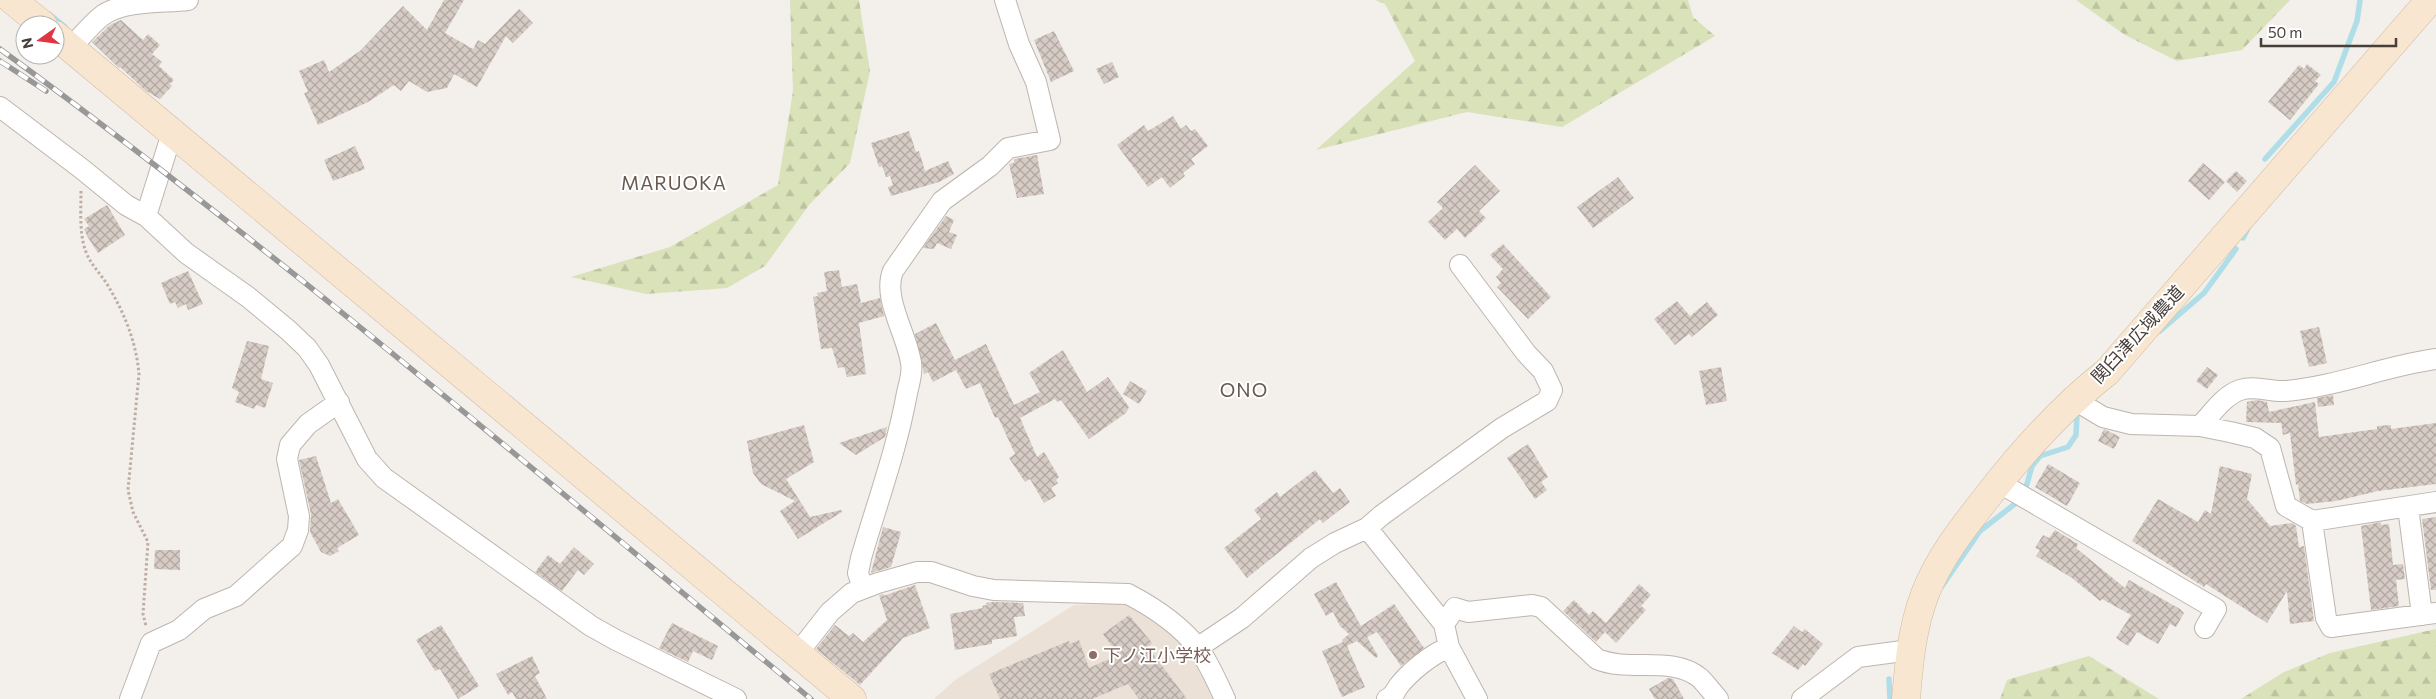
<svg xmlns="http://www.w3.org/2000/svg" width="2436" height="699" viewBox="0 0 2436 699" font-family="Commissioner,'Noto Sans JP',sans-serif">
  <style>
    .education { fill: #ebe1d7 }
    .forest { fill: url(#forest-firs) }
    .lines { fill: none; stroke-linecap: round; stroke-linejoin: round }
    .stream { stroke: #afdee8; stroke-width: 5.5 }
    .building { fill: url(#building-cross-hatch) }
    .street-casing { stroke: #beb5ae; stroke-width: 22 }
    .secondary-casing { stroke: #d0baa2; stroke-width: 29 }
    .path { stroke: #beada1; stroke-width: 3; stroke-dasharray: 2.5 2.5; stroke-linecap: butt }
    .street { stroke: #fff; stroke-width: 20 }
    .secondary { stroke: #f8e6d0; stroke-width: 28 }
    .rail-casing { stroke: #989898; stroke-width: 5.5 }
    .rail { stroke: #fff; stroke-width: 4; stroke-dasharray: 11; stroke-linecap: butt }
    .education-dot { fill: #8d6e63; stroke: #fff; stroke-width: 2 }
    .labels { text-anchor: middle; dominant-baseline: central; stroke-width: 4; stroke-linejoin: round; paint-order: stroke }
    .street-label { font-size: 18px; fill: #473f3a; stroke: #fff }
    .education-label { font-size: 18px; fill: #785e54; stroke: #fff; text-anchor: start }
    .neighbourhood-label { font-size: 19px; letter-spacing: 1px; fill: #685a52; stroke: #fff }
  </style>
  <defs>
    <pattern id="forest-firs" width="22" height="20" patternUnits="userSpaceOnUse" patternTransform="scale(1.25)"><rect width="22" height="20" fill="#d9e2b9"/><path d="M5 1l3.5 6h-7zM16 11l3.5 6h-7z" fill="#bcc3a0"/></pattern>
    <pattern id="building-cross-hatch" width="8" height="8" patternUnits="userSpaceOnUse" patternTransform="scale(1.25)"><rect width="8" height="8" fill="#d7ccc5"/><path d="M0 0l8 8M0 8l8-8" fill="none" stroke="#b0a7a1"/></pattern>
  </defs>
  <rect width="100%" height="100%" fill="#f3efeb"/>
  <path class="education" d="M1132 603 1163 624 1202 666 1219 699H934L955 680 1074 605Z"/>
  <path class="forest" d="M790 0H859L870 71 850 163 809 205 765 266 727 288 646 294 571 277 670 247 778 185 793 91Z
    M1375 0H1688L1693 17 1715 36 1562 127 1467 112 1316 150 1415 61 1385 4Z
    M2076 0H2290L2242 50 2177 61 2125 35Z
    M2436 629V699H2241L2284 672 2330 653Z
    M2089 656 2159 699H2000L2007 680Z"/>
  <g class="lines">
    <path class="stream" d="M49 14 65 27
      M2265 159 2334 82 2357 21 2360 0
      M2243 238 2248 228
      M2160 331 2204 293 2236 249
      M1942 586 1980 531 2016 503 2027 484 2032 466 2040 456 2068 447 2076 435 2077 415
      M1889 679 1890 699"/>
  </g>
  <path class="building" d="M444 0H464L445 33 473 49 478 40 485 44 519 9 533 23 513 43 506 36 477 87 454 74 447 88 427 92 409 81 401 91 394 85 368 102 318 125 304 93 308 92 299 71 324 60 329 72 360 51 403 6 427 30Z
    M121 20 143 40 148 34 160 45 152 54 162 62 159 66 174 80 170 84 172 86 160 99 146 91 120 67 119 68 92 42 110 25Z
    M1054 31 1074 71 1051 82 1034 40Z
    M1112 62 1119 77 1104 84 1096 69Z
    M2307 64 2321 75 2315 81 2319 84 2290 120 2268 102 2299 65 2304 69Z
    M1173 116 1181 129 1186 125 1191 131 1195 129 1208 146 1191 159 1195 164 1183 173 1185 176 1170 188 1162 177 1148 187 1117 145 1144 125 1148 131Z
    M909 131 916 152 919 151 925 171 948 161 954 174 939 182 891 196 888 187 893 185 890 176 886 177 882 166 879 167 871 143Z
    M355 146 365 169 333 181 324 160Z
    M1037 155 1044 194 1017 198 1009 164 1014 163V159Z
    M2203 163 2225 182 2209 200 2188 181Z
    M1475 165 1500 191 1479 211 1486 218 1465 238 1457 229 1445 240 1428 222 1443 208 1437 202Z
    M2236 171 2247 181 2237 192 2226 181Z
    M1618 177 1634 198 1593 228 1577 207Z
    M107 205 125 235 98 253 87 236 84 229 89 226 84 219Z
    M946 216 954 220 949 232 957 235 951 249 937 243 934 249 923 248Z
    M1503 244 1551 297 1528 319 1497 287 1501 283 1496 277 1503 269 1490 255Z
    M839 270 842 287 857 284 861 303 880 298 884 316 859 323 866 374 847 377 844 367 838 368 832 348 821 349 813 297 818 296 817 293 827 291 824 272Z
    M188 271 203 304 188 310 186 304 178 308 175 302 170 304 161 283Z
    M1677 301 1690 316 1707 302 1718 315 1692 337 1689 334 1675 345 1654 319Z
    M936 323 955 360 986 344 1014 405 1040 392 1029 373 1063 350 1087 392 1108 377 1129 407 1126 413 1089 439 1061 400 1057 402 1055 399 1020 418 1037 457 1044 452 1059 477 1056 480 1058 483 1051 488 1056 496 1044 503 1030 479 1025 482 1009 458 1015 454 998 417 995 418 980 383 966 389 956 370 933 382 928 372 924 374 915 334Z
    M2319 327 2327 363 2309 367 2300 331Z
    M247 341 269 346 261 379 273 383 265 408 256 405 254 409 235 402 239 392 232 388Z
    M1721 367 1727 401 1706 405 1699 371Z
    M2207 367 2218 375 2207 389 2196 381Z
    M1130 381 1147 391 1139 404 1123 394Z
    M2333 395 2334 405 2318 407 2317 398Z
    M2257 400 2267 402 2269 412 2315 402 2319 437 2377 429V426L2391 425V429L2436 423V484L2378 491 2336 501 2307 504 2300 501 2298 484 2296 485 2290 433 2283 435 2281 423 2246 422 2247 402Z
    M804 425 814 462 786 479 810 517 841 510 842 512 798 539 780 511 795 501 761 484 753 473 747 441Z
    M887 427 885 437 856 455 839 443Z
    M2104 429 2120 437 2114 449 2098 441Z
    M1528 444 1548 477 1541 482 1547 490 1535 499 1507 458Z
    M316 456 331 503 338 499 359 535 337 548 339 551 330 556 321 552 310 532 311 514 299 460Z
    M2048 464 2080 483 2067 506 2035 487Z
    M2220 466 2252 474 2247 499 2270 526 2292 523 2296 526 2299 547 2304 546 2314 621 2290 624 2287 591 2267 623 2206 584 2204 587 2132 541 2158 499 2198 522 2205 510 2211 514Z
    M1315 470 1333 493 1340 488 1350 502 1323 523 1320 519 1247 578 1224 548 1261 519 1254 510 1277 492 1280 497Z
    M2436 517V590H2431L2422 519Z
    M2381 522V525L2389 524 2393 565 2403 564 2405 579 2396 580 2399 606 2371 610 2361 526Z
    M883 527 901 532 891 567 871 573Z
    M2055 530 2078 544 2076 548 2125 588 2129 580 2180 609 2184 613 2176 627 2170 624 2158 644 2137 632 2128 646 2116 638 2131 615 2102 599 2100 601 2072 578 2036 556 2040 550 2035 548 2043 535 2049 538Z
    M574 547 594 564 584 575 578 570 562 591 535 572 548 555 560 564Z
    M155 550H180V570L154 569Z
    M1336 582 1361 626 1394 604 1424 648 1401 666 1377 632 1367 637 1378 656 1376 658 1357 641 1347 646 1365 687 1342 697 1322 651 1343 642 1342 640 1349 634 1340 626 1333 612 1326 616 1314 594Z
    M1639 584 1651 595 1641 606 1646 610 1616 643 1605 632 1596 642 1563 611 1574 600 1589 615 1593 611 1606 623Z
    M915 585 930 628 903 638 860 685 816 649 835 625 849 636 853 633 863 642 887 620 879 595 884 594 883 596Z
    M993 602 1023 603 1025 616 1014 617 1017 636 992 640V644L955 650 950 614 983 608 982 606 987 605 986 603Z
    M1129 615 1152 643 1148 647 1187 699H1139L1128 684 1092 699H1000L989 674 1069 641 1070 644 1079 640 1089 668 1118 655 1103 634Z
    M672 623 718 646 712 660 693 651 688 662 659 648Z
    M441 625 479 686 458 699 440 669 435 671 416 640Z
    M1794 626 1802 632 1805 629 1823 644 1805 666 1803 664 1798 670 1772 653Z
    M532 656 540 673 535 676 547 699H516L512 692 508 695 496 674Z
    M1668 678 1673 679 1684 699H1655L1649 689Z"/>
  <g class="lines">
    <defs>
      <path id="street" d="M71 48C81 37 91 24 103 15 126 0 161 3 188 0
        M0 107 82 169 126 205 146 216 186 253 248 297 288 330 307 348 319 365 367 459 384 478 591 626 616 640 736 699
        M146 216 172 133
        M2073 399 2103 417 2131 424 2200 426 2230 432 2255 438 2270 448 2286 506 2312 521 2436 502
        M2200 426C2212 414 2223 396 2240 390 2255 385 2270 392 2285 391 2336 387 2385 366 2436 359
        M1998 482 2216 609 2205 628
        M2408 507 2422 615
        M2312 521 2326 618 2331 627 2436 613
        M1367 528 1444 624 1449 647 1477 699
        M863 588 858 573 861 558C877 503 897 449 907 393 909 384 913 372 911 363 907 334 882 298 893 271L942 201 990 166 1008 148 1050 140 1036 82 1019 44 1005 0
        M1444 624 1455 608 1468 612 1532 605 1541 607 1597 659C1630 673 1671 655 1700 678 1706 684 1712 692 1718 699
        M1197 648 1242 618 1311 558 1335 543 1367 528 1382 515 1502 428 1547 401 1552 390 1543 371 1526 353 1460 265
        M797 654 830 612 852 593 878 583 917 572H931L973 586 994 590 1128 594C1153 607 1180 625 1198 648 1209 663 1217 682 1225 699
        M130 699 151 643 179 630 204 609 236 596 292 546 298 530 299 516 287 459 290 445 308 424 339 402
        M1387 699C1394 696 1394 693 1398 687 1409 672 1432 654 1449 647
        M1802 699 1858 657 1910 650"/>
      <path id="secondary" d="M12 0 43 25
        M55 35 852 699
        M1906 699C1909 663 1912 628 1925 594 1938 560 1961 530 1984 501 2020 454 2060 409 2107 372L2430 0"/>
    </defs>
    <use href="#street" class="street-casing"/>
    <use href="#secondary" class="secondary-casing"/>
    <path class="path" d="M81 191C81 211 79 234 86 252 91 265 100 273 107 284 124 312 136 341 139 374L128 490 133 512 148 542 143 614 146 626"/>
    <use href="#street" class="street"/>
    <use href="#secondary" class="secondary"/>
    <defs>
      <path id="rail" d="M0 49C280 253 544 479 811 699
        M0 61 46 91"/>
    </defs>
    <use href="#rail" class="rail-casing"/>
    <use href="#rail" class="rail"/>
  </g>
  <circle class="education-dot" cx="1093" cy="655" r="5"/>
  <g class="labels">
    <g class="street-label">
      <text transform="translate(2137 334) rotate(-47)">関臼津広域農道</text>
    </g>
    <g class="education-label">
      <text x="1103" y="655">下ノ江小学校</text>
    </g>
    <g class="neighbourhood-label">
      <text x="674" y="182">MARUOKA</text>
      <text x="1244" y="389">ONO</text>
    </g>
  </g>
  <g transform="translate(40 40) rotate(256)"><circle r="24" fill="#ffffff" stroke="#b5b2b0"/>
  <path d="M0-4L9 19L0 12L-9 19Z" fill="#e03542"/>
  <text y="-8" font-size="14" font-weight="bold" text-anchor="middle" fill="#473f3a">N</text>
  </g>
  <path d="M2261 38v8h135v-8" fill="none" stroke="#473f3a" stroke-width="2.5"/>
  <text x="2268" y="38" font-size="15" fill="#473f3a" stroke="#ffffff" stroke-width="4" paint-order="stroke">50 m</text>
</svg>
